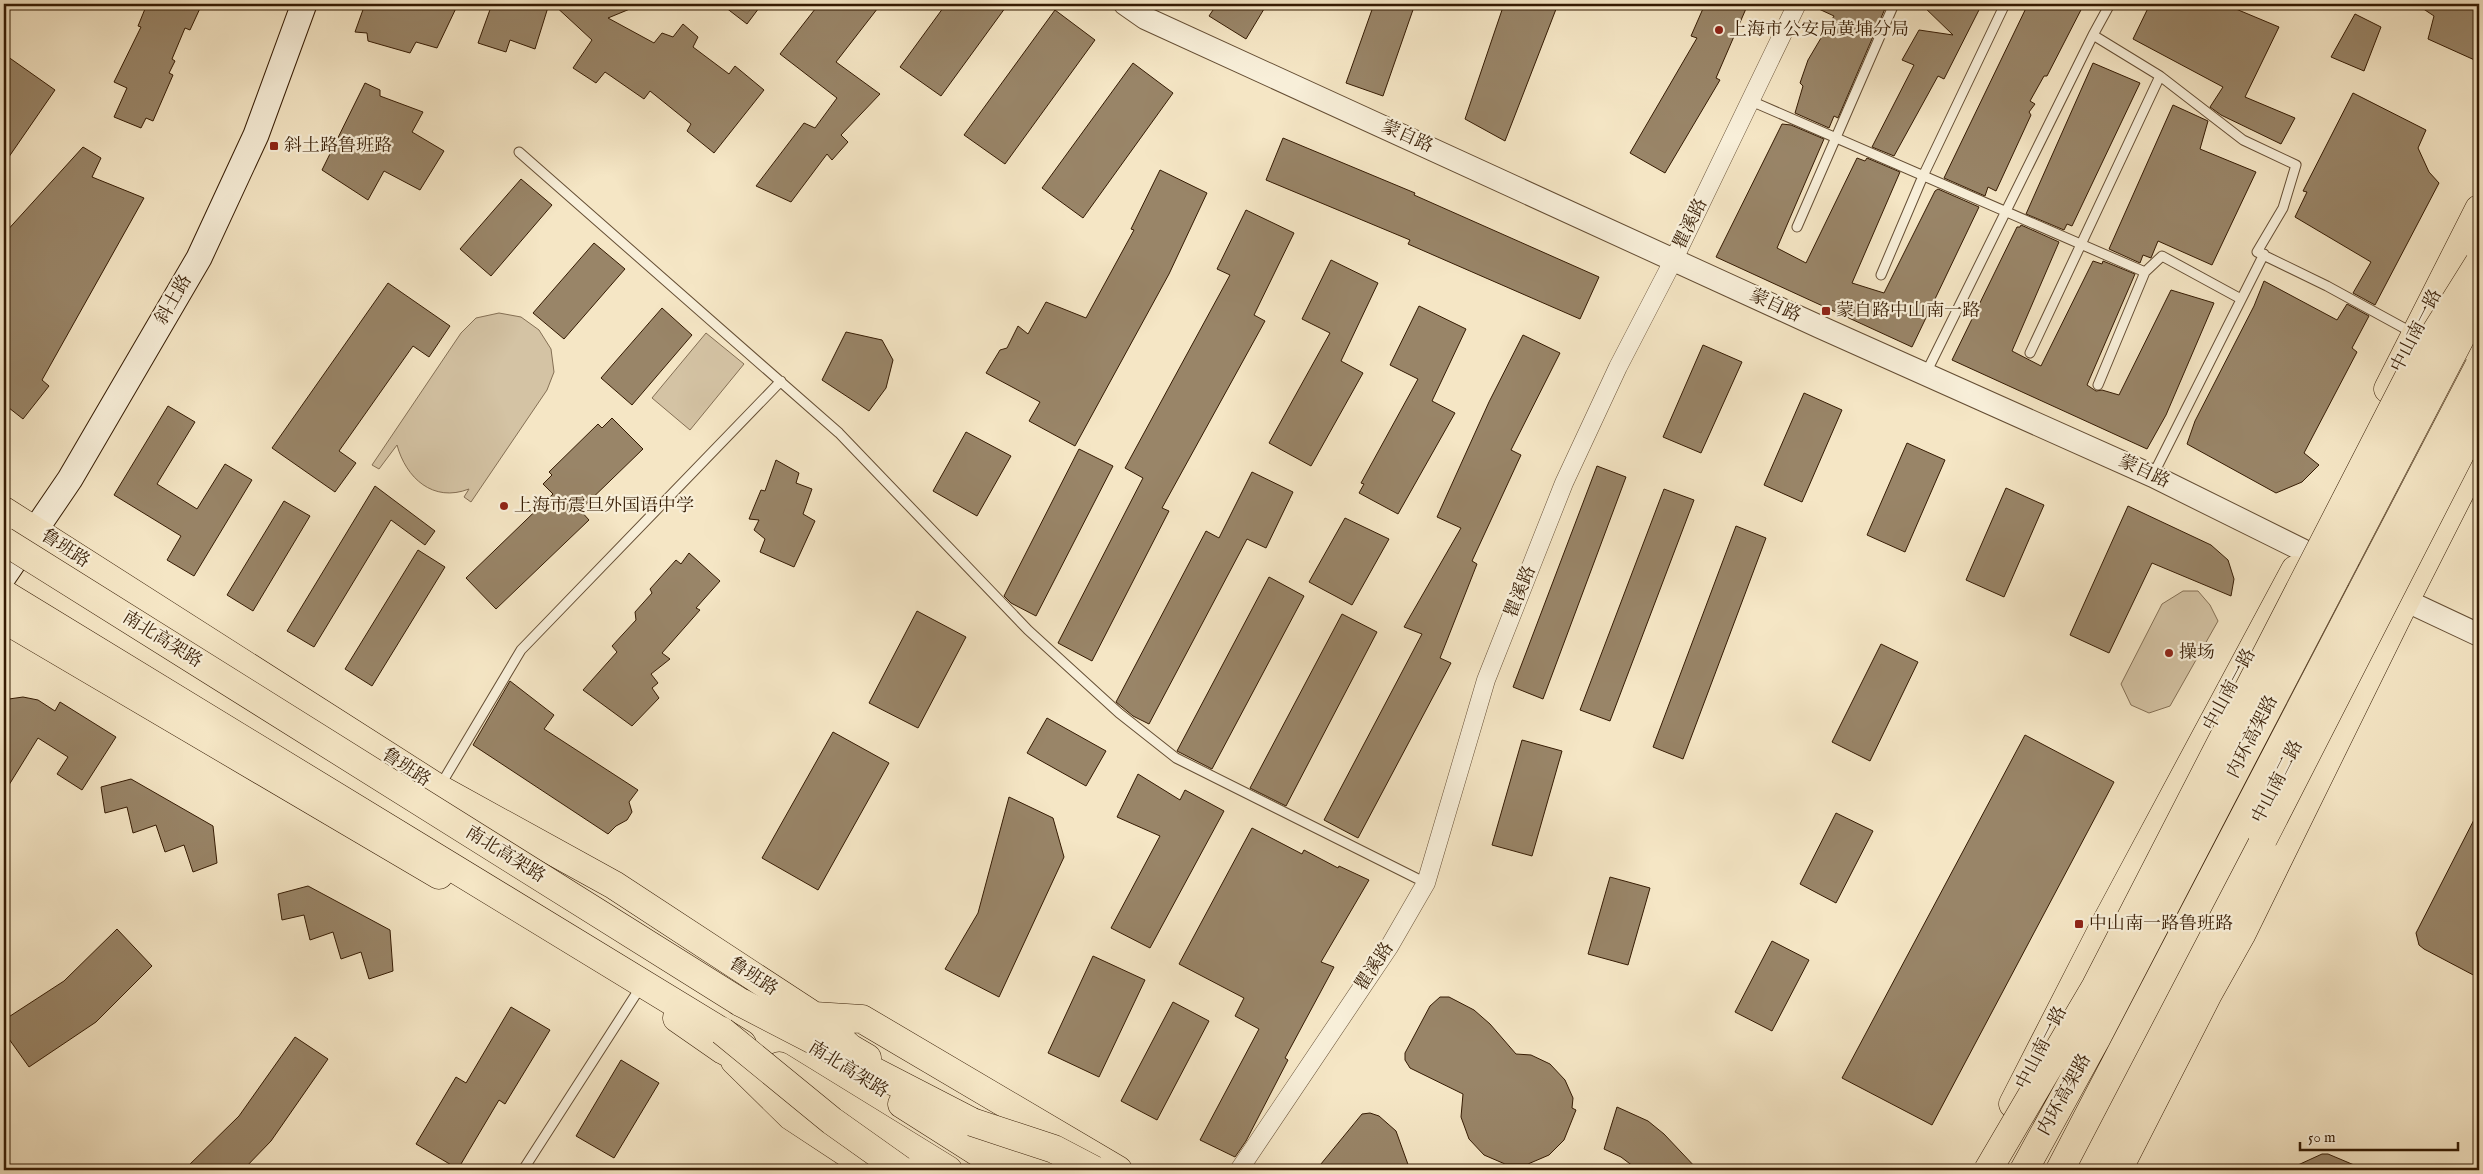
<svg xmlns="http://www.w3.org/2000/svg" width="2483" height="1174" viewBox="0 0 2483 1174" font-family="'IM FELL English','Noto Serif SC',serif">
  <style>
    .green { fill: #d4c3a4; stroke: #846f54 }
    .building { fill: #998568; stroke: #351b03 }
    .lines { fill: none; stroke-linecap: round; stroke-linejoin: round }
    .service-casing { stroke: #654e34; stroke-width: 11 }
    .minor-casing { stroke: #654e34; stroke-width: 19 }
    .tertiary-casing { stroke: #654e34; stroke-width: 24 }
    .secondary-casing { stroke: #351b03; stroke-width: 27 }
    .primary-casing { stroke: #351b03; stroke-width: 29 }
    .trunk-casing { stroke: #351b03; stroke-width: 29 }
    .service { stroke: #f8efd9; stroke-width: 9 }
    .minor { stroke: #f8efd9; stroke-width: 18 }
    .tertiary { stroke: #f8efd9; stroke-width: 22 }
    .secondary { stroke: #f8efd9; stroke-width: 25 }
    .primary { stroke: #f5e6c5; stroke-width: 28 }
    .trunk { stroke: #f5e6c5; stroke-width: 28 }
    .trunk-bridge-casing { stroke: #351b03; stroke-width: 29; stroke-linecap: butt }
    .trunk-bridge { stroke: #f5e6c5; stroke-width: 28 }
    .poi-dot { fill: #8f2418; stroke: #f8efd9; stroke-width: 2 }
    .labels { text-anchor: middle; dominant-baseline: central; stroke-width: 4.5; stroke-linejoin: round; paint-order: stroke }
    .poi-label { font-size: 18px; fill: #351b03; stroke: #f8efd9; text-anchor: start }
    .street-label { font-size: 18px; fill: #351b03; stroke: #f8efd9 }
  </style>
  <rect width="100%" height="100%" fill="#f5e6c5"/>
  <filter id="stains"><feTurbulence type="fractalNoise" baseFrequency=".004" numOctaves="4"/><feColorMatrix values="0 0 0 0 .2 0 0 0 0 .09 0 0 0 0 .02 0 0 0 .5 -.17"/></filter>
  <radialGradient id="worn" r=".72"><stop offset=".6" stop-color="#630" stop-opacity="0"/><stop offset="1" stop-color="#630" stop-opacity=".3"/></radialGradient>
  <path class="green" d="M499 313 521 317 539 330 551 349 554 372 547 390 471 502 464 497 469 489C433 503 406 478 397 445L379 469 372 465 461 333 476 318Z
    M706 333 744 364 690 430 652 398Z
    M2183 591H2198L2210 605 2218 621 2170 706 2149 713 2131 705 2121 684 2162 604Z"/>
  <path class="building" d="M147 4H202L190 30 185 28 172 59 175 61 169 73 173 75 153 121 146 118 141 128 114 117 127 88 114 82 141 27 138 26Z
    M365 4H458L437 48 416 42 410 53 368 41 367 33 355 32Z
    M492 4H549L535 49 510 40 506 52 478 43Z
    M553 4H642L608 18 654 43 662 33 673 37 683 24 698 37 693 47 729 74 735 66 764 90 714 153 687 131 691 124 650 91 644 99 605 72 596 83 573 68 592 40Z
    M721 4H762L747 24Z
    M819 4H881L836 62 880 94 841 135 848 142 832 160 827 154 791 202 756 186 804 123 815 128 837 98 780 54Z
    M946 4H1008L941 96 900 67Z
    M1217 4H1267L1246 39 1209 16Z
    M1374 4H1415L1383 96 1346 83Z
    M1504 4H1558L1505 141 1465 119Z
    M1705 4H1748L1716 78 1720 80 1665 173 1630 153 1697 38 1691 36Z
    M1808 4H1887L1838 118 1834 116 1829 128 1795 113 1803 86 1800 83 1808 60 1834 16Z
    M1921 4H1982L1944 79 1938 76 1894 156 1872 147 1914 65 1902 60 1919 30 1953 35Z
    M2028 4H2084L2047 76H2044L2030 101 2035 104 2029 112 2031 115 1996 191 1988 187 1985 196 1944 178Z
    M2150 4H2224L2279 27 2245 97 2295 118 2281 144 2221 115 2210 107 2223 87 2133 39Z
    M2416 4H2479V62L2428 39 2434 16Z
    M1055 10 1095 40 1005 164 964 135Z
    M2355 14 2381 27 2364 71 2331 57Z
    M4 54 55 90 4 164Z
    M1133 63 1173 93 1083 218 1042 188Z
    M2093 63 2140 83 2072 226 2067 224 2064 230 2026 214Z
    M365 83 380 90V96L423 112 412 132 444 151 420 190 384 171 368 200 322 170Z
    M2353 93 2426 130 2418 148 2429 172 2439 183 2375 305 2353 293 2371 262 2295 217 2307 192 2303 191Z
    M2173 105 2208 121 2200 149 2256 172 2212 265 2158 241 2151 258 2143 255 2140 263 2109 249Z
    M1782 124 1791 125 1824 139 1777 248 1806 263 1857 158 1865 161 1867 158 1900 172 1852 283 1884 293 1935 191 1938 189 1979 207 1912 347 1716 257Z
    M1283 138 1415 193 1414 195 1599 277 1580 319 1408 244 1410 240 1266 180Z
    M83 147 101 158 92 177 144 198 42 380 49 386 23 419 4 404V234Z
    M1160 170 1207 193 1169 274 1075 446 1029 421 1040 402 986 373 1000 350 1007 348 1018 326 1028 334 1046 302 1086 318 1134 230 1131 229Z
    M521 179 552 205 491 276 460 249Z
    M1246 210 1294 233 1254 315 1265 321 1162 508 1169 511 1092 661 1058 643 1143 478 1125 468 1230 275 1217 269Z
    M2021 225 2059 242 2012 351 2041 366 2093 261 2102 264 2103 261 2135 274 2087 385 2096 391 2102 390 2119 395 2171 290 2214 303 2166 415 2147 449 1952 360 2017 227H2020Z
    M594 243 625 269 564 339 533 313Z
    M1331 260 1378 283 1341 361 1363 373 1311 466 1269 443 1330 333 1302 319Z
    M2264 281 2337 320 2347 304 2369 316 2352 348 2357 352 2304 453 2319 465 2302 482 2276 493 2187 444 2195 421 2254 306Z
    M388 283 450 326 429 357 413 346 339 451 356 463 335 492 272 448Z
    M1419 306 1466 329 1432 401 1455 413 1398 514 1359 493 1364 484 1361 483 1418 379 1390 365Z
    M662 308 692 335 632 405 601 378Z
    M846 332 882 340 893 360 886 388 869 411 822 380Z
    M1523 335 1560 353 1511 450 1521 455 1472 561 1477 564 1440 658 1451 663 1358 838 1324 820 1422 634 1404 627 1461 528 1437 517 1489 402Z
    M1703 345 1742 362 1701 453 1663 437Z
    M1804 393 1842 410 1802 502 1764 485Z
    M168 406 195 422 157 484 197 509 225 464 252 480 194 576 167 560 181 536 114 495Z
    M612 418 643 449 580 510 589 520 496 609 466 578 553 494 543 484 552 475 549 472 598 424 602 428Z
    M966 432 1011 456 977 516 933 491Z
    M1907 443 1945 460 1905 552 1867 535Z
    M1079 449 1113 466 1036 616 1011 603 1004 596Z
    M776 460 799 473 796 483 812 489 803 514 815 521 794 567 760 552 765 539 754 530 759 520 749 519 761 490 765 491Z
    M1597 466 1626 477 1543 699 1513 687Z
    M1252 472 1293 492 1266 548 1247 539 1149 724 1133 716 1116 702 1206 531 1219 538Z
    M375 486 435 531 425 545 391 520 314 647 287 631Z
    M2006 488 2044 505 2004 597 1966 580Z
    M1664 489 1694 500 1610 721 1580 710Z
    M284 501 310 516 253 611 227 595Z
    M2128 506 2211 545 2228 560 2234 579 2231 596 2152 563 2109 653 2070 635Z
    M1345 518 1389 539 1352 605 1309 582Z
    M1736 526 1766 538 1683 759 1653 747Z
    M418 550 445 567 372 686 345 669Z
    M689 553 720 581 696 608 700 610 662 653 670 659 651 674 658 683 652 688 659 698 632 726 583 690 617 652 612 646 636 620 635 612 652 593 650 589 676 560 681 564Z
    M1269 577 1304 596 1212 769 1177 751Z
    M917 611 966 637 918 728 869 703Z
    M1342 614 1377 632 1286 806 1250 788Z
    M1881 644 1918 662 1870 761 1832 742Z
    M510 681 554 715 544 729 638 790 629 802 632 812 627 820 616 826 608 834 473 745Z
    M23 697 38 700 55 711 60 702 116 737 82 790 57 774 68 757 38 738 4 793V702L9 699Z
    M1047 718 1106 751 1086 786 1027 753Z
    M833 732 889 763 818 890 762 858Z
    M2025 735 2114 782 1932 1125 1842 1078Z
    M1522 740 1562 751 1532 856 1492 845Z
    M1138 774 1180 800 1185 790 1224 811 1150 948 1111 928 1160 836 1117 817Z
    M131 779 213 826 217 863 193 872 184 845 165 852 156 825 133 833 127 807 105 813 101 787Z
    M1009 797 1053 818 1064 857 999 997 945 969 978 913Z
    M2479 810V978L2424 949 2419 945 2416 933Z
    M1836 813 1873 831 1836 903 1800 884Z
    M1252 828 1302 854 1304 850 1338 868 1339 866 1369 880 1321 962 1334 967 1285 1058 1288 1060 1246 1141 1235 1157 1200 1140 1259 1029 1235 1016 1244 998 1179 964Z
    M1610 877 1650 888 1628 965 1588 954Z
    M308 886 390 930 393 971 369 979 361 952 341 959 333 932 310 940 304 915 282 920 278 894Z
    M117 929 152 966 96 1022 29 1067 4 1032V1020L64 981Z
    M1772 941 1809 960 1772 1031 1735 1012Z
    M1093 956 1145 980 1099 1077 1048 1053Z
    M1440 997H1449L1474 1010 1490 1024 1516 1054 1531 1055 1550 1064 1565 1080 1573 1098 1572 1108 1576 1110 1564 1140 1549 1155 1528 1164H1505L1484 1155 1469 1139 1461 1117 1463 1094 1410 1068 1405 1060V1053L1430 1006Z
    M1173 1002 1209 1021 1157 1120 1121 1101Z
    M511 1007 550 1030 505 1104 499 1100 458 1169 416 1144 456 1077 466 1083Z
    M295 1037 328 1059 271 1141 243 1170H184L239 1116Z
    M621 1060 659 1083 614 1158 576 1136Z
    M1617 1107 1648 1121 1664 1134 1698 1170H1638L1621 1157 1604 1149Z
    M1370 1113 1379 1116 1396 1131 1410 1170H1316L1362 1114Z
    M2322 1154H2328L2366 1170H2287Z"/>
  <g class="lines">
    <defs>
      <path id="service" d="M2110 4 2093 35 2160 76 2243 140 2296 165 2283 208 2257 252 2327 286 2413 333
        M1751 101 2145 272 2162 256 2241 299
        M519 152 839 433 1028 630 1119 713 1176 758 1426 883
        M1797 227 1894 4
        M1881 275 1923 176 2005 4
        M2030 353 2160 76
        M1926 373 2093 35
        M2098 385 2145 272
        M2153 475 2264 254
        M440 786 521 650 781 381
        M523 1170 638 991"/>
      <path id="minor" d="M1239 1170 1389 947 1426 883 1486 680 1564 483 1618 367 1674 259 1797 4"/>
      <path id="tertiary" d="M1125 4 1145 18 1820 327 2153 476 2379 588 2479 635"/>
      <path id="secondary" d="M4 576 70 479 199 258 256 135 304 4"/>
      <path id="primary" d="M2388 389 2479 209
        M4 511 438 788 614 885 814 1016 850 1048 867 1058
        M4 619 439 875
        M814 1016 862 1019 1118 1170
        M677 1018 723 1050 757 1068
        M735 1061 791 1116 873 1170
        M2013 1104 2101 932 2295 570
        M2010 1170 2085 1029
        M2118 1170 2208 994 2241 935 2405 601 2479 455"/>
      <path id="trunk" d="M4 594 742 1044
        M740 1002 972 1122 1048 1170
        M779 1066 948 1170
        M902 1104 1006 1170
        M2091 1170 2263 839"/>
    </defs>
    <use href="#service" class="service-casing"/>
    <use href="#minor" class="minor-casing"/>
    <use href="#tertiary" class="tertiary-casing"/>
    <use href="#secondary" class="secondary-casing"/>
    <use href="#primary" class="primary-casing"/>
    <use href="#trunk" class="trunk-casing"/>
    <use href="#service" class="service"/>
    <use href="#minor" class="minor"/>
    <use href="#tertiary" class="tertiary"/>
    <use href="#secondary" class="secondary"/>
    <use href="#primary" class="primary"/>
    <use href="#trunk" class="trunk"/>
    <defs>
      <path id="trunk-bridge" d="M4 541 740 1002
        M2263 839 2479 417
        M722 1031 832 1121 901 1170
        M972 1122 1054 1149 1094 1170
        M1988 1170 2096 986 2414 367 2479 263
        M2024 1170 2096 1039 2479 302
        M2060 1170 2479 366"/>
    </defs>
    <use href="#trunk-bridge" class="trunk-bridge-casing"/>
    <use href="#trunk-bridge" class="trunk-bridge"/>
  </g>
  <g class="poi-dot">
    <circle cx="1719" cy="30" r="5"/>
    <rect x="269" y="141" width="10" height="10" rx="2.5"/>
    <rect x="1821" y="306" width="10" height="10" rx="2.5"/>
    <circle cx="504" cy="506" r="5"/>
    <circle cx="2169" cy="653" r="5"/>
    <rect x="2074" y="919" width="10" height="10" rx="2.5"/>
  </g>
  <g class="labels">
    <g class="poi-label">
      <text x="1729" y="30">上海市公安局黄埔分局</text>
      <text x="284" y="146">斜土路鲁班路</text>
      <text x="1836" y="311">蒙自路中山南一路</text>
      <text x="514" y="506">上海市震旦外国语中学</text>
      <text x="2179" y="653">操场</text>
      <text x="2089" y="924">中山南一路鲁班路</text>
    </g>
    <g class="street-label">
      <text transform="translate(1407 137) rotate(24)">蒙自路</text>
      <text transform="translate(1691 224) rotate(-64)">瞿溪路</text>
      <text transform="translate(174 300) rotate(-60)">斜土路</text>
      <text transform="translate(1775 306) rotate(25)">蒙自路</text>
      <text transform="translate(2417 331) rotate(-63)">中山南一路</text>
      <text transform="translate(2144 472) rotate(25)">蒙自路</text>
      <text transform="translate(65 549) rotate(33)">鲁班路</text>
      <text transform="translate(1521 592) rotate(-68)">瞿溪路</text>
      <text transform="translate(162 640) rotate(32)">南北高架路</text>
      <text transform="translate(2230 690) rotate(-62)">中山南一路</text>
      <text transform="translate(2253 737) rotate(-63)">内环高架路</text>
      <text transform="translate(406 768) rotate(33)">鲁班路</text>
      <text transform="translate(2278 782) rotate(-63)">中山南二路</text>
      <text transform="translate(505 855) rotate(32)">南北高架路</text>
      <text transform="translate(1375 967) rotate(-57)">瞿溪路</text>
      <text transform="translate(753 977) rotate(33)">鲁班路</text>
      <text transform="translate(2042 1048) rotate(-63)">中山南一路</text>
      <text transform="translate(848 1070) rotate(32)">南北高架路</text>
      <text transform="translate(2065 1095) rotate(-61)">内环高架路</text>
    </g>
  </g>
  <rect width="2483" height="1174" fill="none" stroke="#f5e6c5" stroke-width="20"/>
  <rect x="5" y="5" width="2473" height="1164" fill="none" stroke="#351b03" stroke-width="2.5"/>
  <rect x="10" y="10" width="2463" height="1154" fill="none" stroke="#351b03"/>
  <path d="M2300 1142v8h158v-8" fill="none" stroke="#351b03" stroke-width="2.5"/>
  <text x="2308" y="1142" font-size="15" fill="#351b03" stroke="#f8efd9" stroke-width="4" paint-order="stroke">50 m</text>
  <rect width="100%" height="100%" filter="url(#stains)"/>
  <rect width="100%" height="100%" fill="url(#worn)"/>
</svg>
